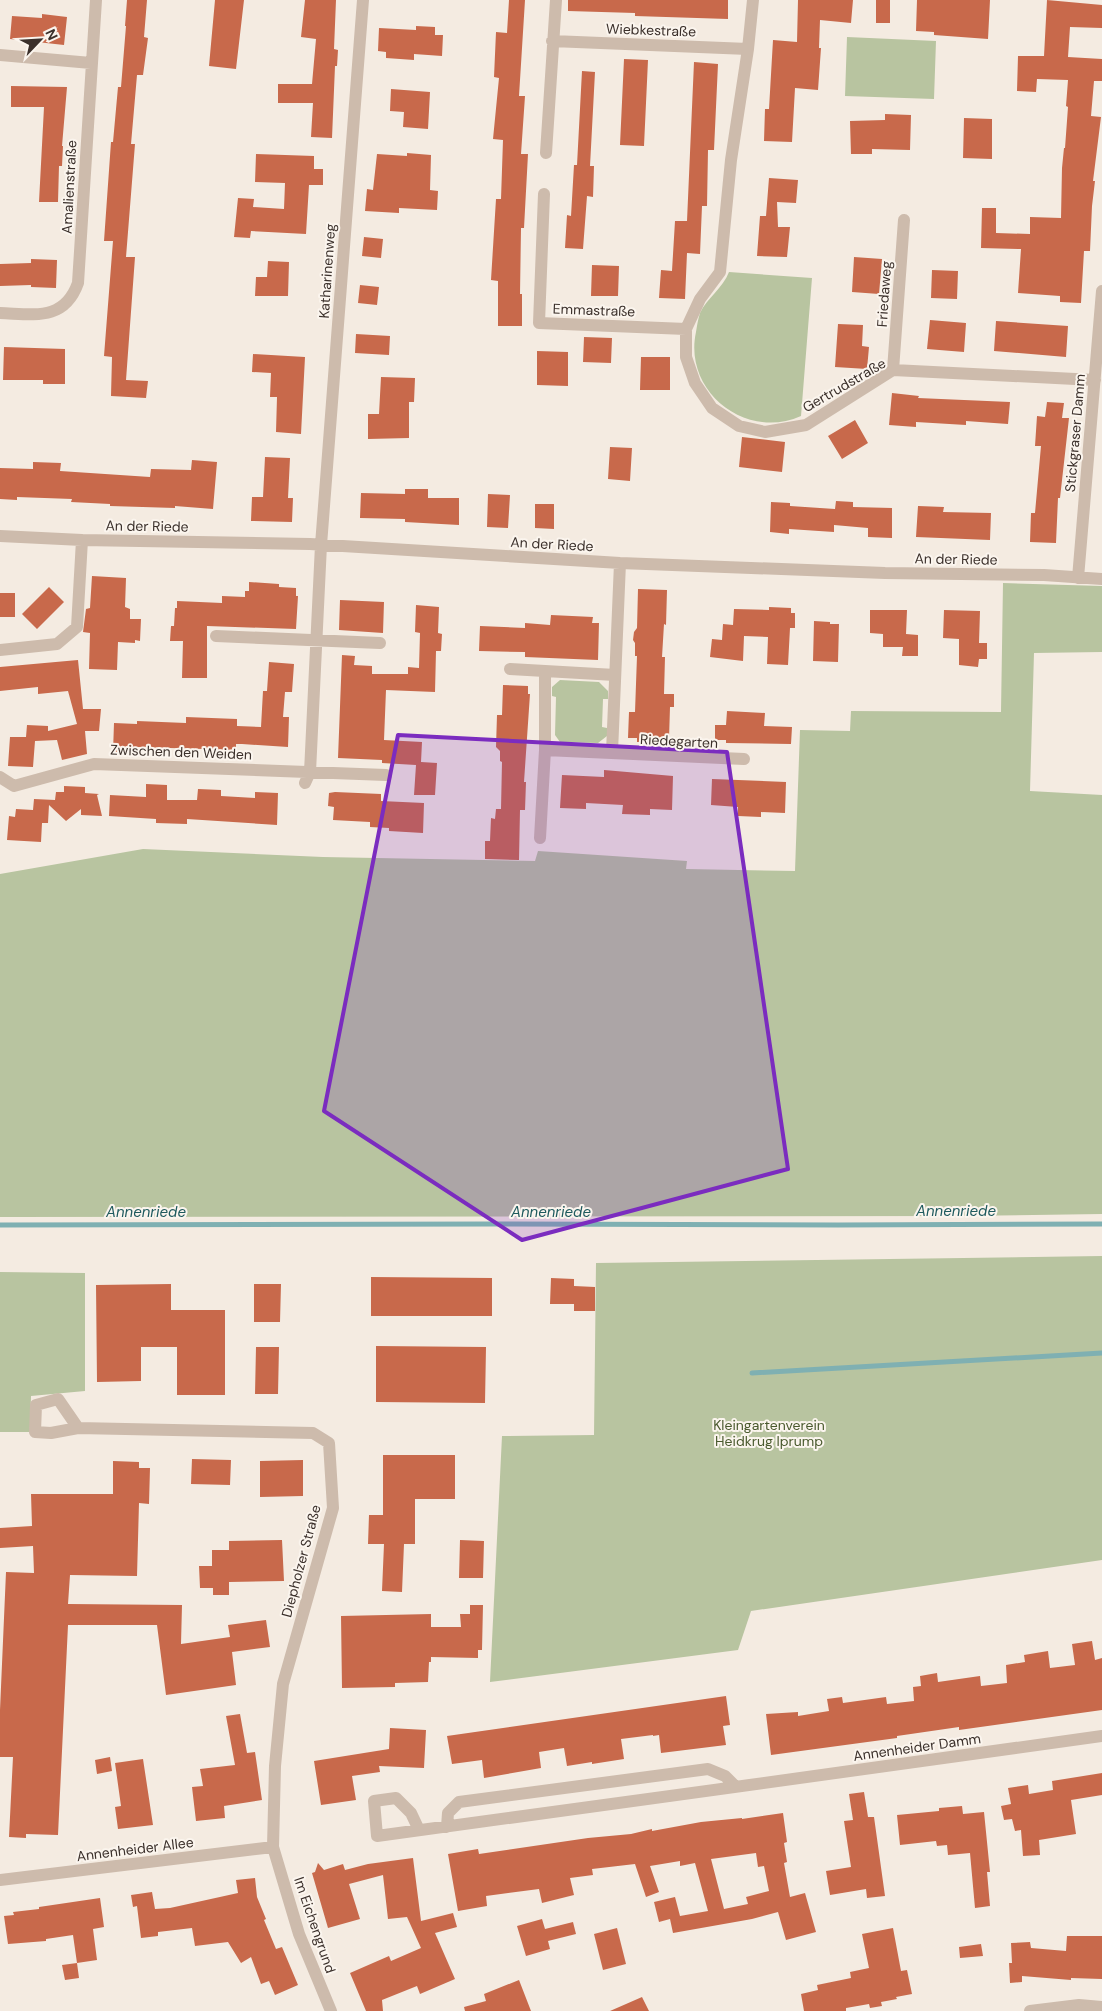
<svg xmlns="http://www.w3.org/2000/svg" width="1102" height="2011" viewBox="0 0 1102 2011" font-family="'DM Sans',sans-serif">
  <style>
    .green { fill: #b8c4a0 }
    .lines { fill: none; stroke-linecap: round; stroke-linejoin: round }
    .stream { stroke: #7fb0b2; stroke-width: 5 }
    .building { fill: #c8694b; fill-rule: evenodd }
    .minor { stroke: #cdbbac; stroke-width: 12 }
    .marked { fill: #7b2cbf; fill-opacity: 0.2; stroke: #7b2cbf; stroke-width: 4; stroke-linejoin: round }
    .labels { text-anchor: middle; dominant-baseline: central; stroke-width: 4; stroke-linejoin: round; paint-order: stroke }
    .street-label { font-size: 14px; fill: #3b302b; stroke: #fbf5ee }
    .park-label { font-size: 14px; fill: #4a5a2e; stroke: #fbf5ee }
    .water-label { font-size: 15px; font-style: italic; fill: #1f5a5e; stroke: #fbf5ee }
  </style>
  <rect width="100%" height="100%" fill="#f4ebe1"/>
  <path class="green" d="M847 37 936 41 934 99 845 96Z
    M729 272 812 278 801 416C746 441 683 391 696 332 697 326 698 319 700 313 707 298 723 288 729 272Z
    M1003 583 1102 586V652L1034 653 1030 791 1102 795V1214L959 1216 0 1217V874L143 849 323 857 535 861 538 851 687 861 686 869 795 871 800 730 850 731 851 711 1001 712Z
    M560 680 599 682 608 691V699H603L602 727 607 728V736L598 743 560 742 555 735 556 697 552 696V687Z
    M1102 1256V1560L751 1611 738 1650 490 1682 502 1436 594 1435 596 1263Z
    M0 1272 85 1273V1391L31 1396 30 1432H0Z"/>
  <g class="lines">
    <path class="stream" d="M0 1225 490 1224 838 1225 1102 1224
      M752 1373 1102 1353"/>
  </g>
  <path class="building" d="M127 0H147L144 37 148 38 143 75H137L131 144H135L126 257H135L126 380 148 381 146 398 111 396 112 357 104 356 113 241H104L111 142H113L118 87H121L126 26H125Z
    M215 0H244L236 69 209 66Z
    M305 0H336L334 49 338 50 337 66H335L332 138 311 137 313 103H278V84H312L316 39 301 37Z
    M509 0H525L519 96H525L521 154H528L524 228H521L520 294H522V326H498V281L491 280 496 199H501L503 140 493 139 499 78 494 77 496 32 507 33Z
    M568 0H728V19L635 16V13L568 11Z
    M798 0H853L851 23 820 20 819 48H821L818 90 795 88 792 142 764 141 765 109H769L773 40 797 42Z
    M876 0H890V23H876Z
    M917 0H990L988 39 934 35V32L916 31Z
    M1047 0 1102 5V28L1070 27 1068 57 1102 59V81H1094L1091 116 1101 117 1093 181H1095L1092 206 1090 251H1084L1081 303 1060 302V296L1018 293 1021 249 981 248 982 208H996V233L1030 234V217L1061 218 1062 168 1064 148H1065L1068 107 1066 106 1068 80 1037 79 1036 92 1017 91 1018 56H1044Z
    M42 14 67 17 64 45 10 39 12 16 42 18Z
    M416 26 435 27V35H443L442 56 414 54V60L386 58V52L378 51 379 28 416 30Z
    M624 59 648 60 644 146 620 145Z
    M694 62 718 64 714 150H708L707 206H702L700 254 687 253 685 299 659 298 661 270 672 271 675 221H687Z
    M582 71 595 72 590 166H594L593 197 587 196 583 249 565 248 567 215 571 216 574 165H577Z
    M11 86 67 87 62 146H63L62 166H59L58 202H39L44 107H11Z
    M391 89 430 92 428 129 403 127 404 112 390 111Z
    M885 114 911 115 910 150 872 149V154H851L850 121 885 120Z
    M964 118 992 119V159L963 158Z
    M407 153 431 155 430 190 438 191 437 210 399 208V213L365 211 367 189 373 190 377 154 407 156Z
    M256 154 314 156V169H323V185H309L306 234 251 231 250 238 234 237 238 198 254 199 253 207 284 209 285 183 255 182Z
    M769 178 798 180 796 203 777 202 778 227H790L787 257 757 256 760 216H766Z
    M364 237 383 239 381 258 362 256Z
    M854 257 882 259 879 294 852 292Z
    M31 259 57 260 56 288 31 287V285L0 286V264L31 263Z
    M268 261 289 262 288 296H255L256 277H267Z
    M592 265 619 266 618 296H591Z
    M932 270 958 271 957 299 931 298Z
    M360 285 379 287 377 305 358 303Z
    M930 320 966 323 964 352 927 349Z
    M996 321 1068 326 1066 357 994 351Z
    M838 324 863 325 862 346 869 347 867 369 835 367Z
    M356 334 390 336 389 355 355 353Z
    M584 337 612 338 611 363 583 362Z
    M4 347 65 349V384H43V380H3Z
    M537 351 568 352V386L537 385Z
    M253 354 305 357 301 434 276 432 277 397H270L271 373 252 372Z
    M641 357H670V390H640Z
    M381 377 415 378 414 402H409V438L368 439V414H379Z
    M892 393 919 396 918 398 1010 402 1008 424 966 421V425L916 422V427L889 425Z
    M1047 402 1064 403 1062 418H1069L1060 498H1058L1056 543 1030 542 1031 513H1035L1041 446H1035L1037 416 1045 417Z
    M855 420 868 443 842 459 828 436Z
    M742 437 785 442 782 472 739 467Z
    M610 447 632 448 630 481 608 479Z
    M265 457 290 458 288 498H293L292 522 251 521 252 497H263Z
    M192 460 217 462 213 509 175 506V508L110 506V504L71 502 72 499 17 497V500L0 499V468L33 469V462L61 463 60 471 150 477 151 469 191 470Z
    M405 489H428V498H459V525L405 522V519L360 518 361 493 405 494Z
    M488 494 510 495 508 528 487 527Z
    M836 501 853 502V507L892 508V538L868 537V528L834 525V532L789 529V534L770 532 771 502 790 503V506L835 509Z
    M535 504H554V529L535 528Z
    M918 506 944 507 943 512 991 513 990 540 916 537Z
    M92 576 126 578 125 607 130 609V619H141L140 641 135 640V643L118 642 117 670 89 669 90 633 83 632 86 609 90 608Z
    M249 582 279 584V587L296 588V596H298L296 629 207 626V678H182L183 641H170L171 626H174L175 608H177V601L222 603V596L245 597V591H249Z
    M49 587 64 602 37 629 22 614Z
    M638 589 667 590 666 625 664 624 662 657H665L664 694H674V707H670L669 739H660V742H637V738H628L629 712H635L637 656H635V643L633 640 634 632 637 628Z
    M0 593H15V617H0Z
    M340 600 384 602 383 633 339 630Z
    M416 605 439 607 438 633 442 634 441 651H436L435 692 386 690 384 740 422 742 421 762 437 763 435 795H414L416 765 382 763V760L338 758 342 655 355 656 354 665 372 666V674H408V667L419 668 420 633 415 632Z
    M769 607 791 608V613H795V628H790L788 665 767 664 768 637 744 636 743 661 710 657 712 639 722 640 723 624 733 625 734 609 769 610Z
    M870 610H907L906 634 918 635V656H902L903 647H883V634L870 633Z
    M944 610 980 611 979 643H987V659H979L978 667 959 665V639L943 638Z
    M551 615 593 617 592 623H599L598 660 525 657V652L479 651 480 626 525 628V623L550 625Z
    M814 621 830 622V624H839L838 662 813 661Z
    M78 660 83 709H101L99 731H85L87 754 62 760 57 740 35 741 33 767 8 766 10 737H26L27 725 48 726V731L77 724 68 691 38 694V687L0 691V667Z
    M269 662 294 664 292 692H285L283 717H289L288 747 242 744H236V750L138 747V754L113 752 114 723 137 724V721L186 723V717L237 719V726L261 727 263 691H267Z
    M503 685 528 686V694H530L524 782H526L525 810H520L519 860 485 859V841H490L491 818 495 819 496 809H501L502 762 500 761V751L496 747 497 715H502Z
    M727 711 765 713 764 726 792 727 791 744 726 743V740H715V725H726Z
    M604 770 673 776 672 810 650 809V815L622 814 623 805 586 803V809L560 808 562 775 604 777Z
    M712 779 786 782 785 813 761 812V817L738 816V807L711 805Z
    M146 784 167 785V800H197L198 789 221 790V796L255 798V792L278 793 277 825 187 819V824L156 823V819L109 816 110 795 146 797Z
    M64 786 85 787V793L99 794 97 795 102 816 81 815V809L66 821 49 805 48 823H42L41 842 7 840 9 816 15 817 16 809 33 810 34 799 55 800 56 792H64Z
    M335 792 381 794V801L424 803 423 833 389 831V828L370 827V822L333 820 334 807 328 806 329 793Z
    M371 1277 492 1278V1316H371Z
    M551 1278 574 1279V1286L595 1287V1311H574V1304H550Z
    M171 1284V1310H225V1395H177V1347H141V1381L97 1382 96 1285Z
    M254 1284H281L280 1322H254Z
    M376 1346 486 1347 485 1403 376 1402Z
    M256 1347H279L278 1394H255Z
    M383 1455H455V1499H415V1544H404L402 1592 382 1591 384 1544H368L369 1515H383Z
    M192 1459 231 1460 230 1485 191 1484Z
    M303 1460V1496L260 1497V1461Z
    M113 1461 139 1462V1468H150L149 1504 139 1503 137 1576 70 1575 68 1604 182 1605 181 1644 230 1637 228 1625 266 1620 270 1647 232 1652 236 1685 166 1695 157 1625H68L58 1835 26 1834V1838L9 1837 13 1757H0V1710L6 1572 34 1573 33 1546 0 1548V1528L32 1526 31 1494H113Z
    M282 1540 284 1581 229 1582V1595H213V1588H200L199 1566H212V1550H229V1541Z
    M460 1540 484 1541 483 1578H459Z
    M470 1605H483L482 1650H478V1658L431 1657V1662H429L428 1682 395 1683V1687L342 1688 341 1616 431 1614V1627H461L460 1614H470Z
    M1092 1641 1095 1660 1102 1658V1710L959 1730V1727L897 1736V1738L771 1755 766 1714 798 1712V1716L829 1711 827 1699 842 1697 843 1703 886 1697 887 1704 914 1701 913 1687 921 1686 920 1676 937 1673 938 1682 980 1676 981 1686 1007 1683 1006 1665 1025 1662 1024 1655 1048 1651 1050 1668 1075 1665 1072 1644Z
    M726 1696 730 1725 723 1726 726 1745 661 1753 659 1735 653 1736V1735L621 1739 624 1759 592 1764V1762L567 1766 564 1748 539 1752 541 1768 484 1778 482 1760 452 1764 447 1736Z
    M240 1714 247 1753 255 1752 262 1800 224 1806 225 1818 196 1821 192 1787 203 1786 200 1769 235 1765 226 1716Z
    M390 1728 426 1730 424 1768 379 1766 380 1772 352 1776 356 1800 321 1805 314 1761 389 1749Z
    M110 1757 112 1771 97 1774 95 1760Z
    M143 1759 153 1825 118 1829 115 1807 121 1806 115 1763Z
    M1102 1773V1795L1071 1800 1076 1834 1039 1840 1040 1855 1023 1856 1021 1830 1015 1831 1012 1819 1004 1820 1001 1806 1011 1804 1008 1788 1028 1785 1029 1794 1053 1790 1052 1781Z
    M864 1792 868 1817H874L885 1896 867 1898 866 1889 830 1895 826 1871 851 1867 844 1821 853 1820 849 1794Z
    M962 1806 963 1814 984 1812 990 1872H987L990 1906 975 1908 970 1853 948 1855 947 1845 937 1846 936 1841 900 1845 897 1815 939 1811V1808Z
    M783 1813 787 1842 784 1843 787 1862 784 1863 790 1897 805 1893 816 1932 786 1940 778 1912 752 1919 673 1933 670 1919 659 1922 654 1902 675 1897 680 1916 708 1911 695 1863 680 1866V1861L650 1866 659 1892 646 1897 635 1864 592 1869 593 1875 570 1878 574 1895 542 1903 539 1889 486 1896 487 1906 458 1911 448 1854 478 1849 479 1854 588 1838 631 1834 652 1829V1831L701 1822 742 1818V1819ZM756 1853 758 1867 764 1866 769 1891 746 1897 748 1904 724 1909 711 1859Z
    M413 1858 421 1921 453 1913 457 1927 435 1933 455 1979 420 1994 417 1986 382 2000 383 2011H366L350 1973 389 1956 391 1961 421 1948 407 1917 388 1919 383 1875 349 1884 360 1919 328 1928 312 1873 315 1872 318 1863 324 1870 343 1864 345 1870 368 1864Z
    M255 1878 257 1897 266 1919 264 1920 276 1949 282 1947 298 1985 275 1995 269 1981 261 1984 251 1957 241 1963 228 1942 195 1946 192 1928 158 1932V1936L141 1938 137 1906 133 1907 131 1895 152 1892 155 1909 170 1908 238 1893 236 1880Z
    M100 1898 104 1927 93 1929 97 1960 77 1963 73 1935 46 1939V1941L8 1944 4 1916 14 1915 13 1912 39 1909V1907Z
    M542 1919 545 1929 573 1922 576 1934 548 1941 550 1949 526 1956 517 1926Z
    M617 1928 626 1964 603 1970 594 1934Z
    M893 1928 901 1971 907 1970 912 1994 896 1997 897 1999 881 2002 882 2006 870 2008 869 2004 846 2008V2011H804L801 1994 818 1990 817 1985 851 1978 850 1972 869 1968 862 1934Z
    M1067 1936H1102V1979L1071 1978V1980L1022 1976V1982L1010 1983 1009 1963H1012L1011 1943 1030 1942 1031 1948 1066 1951Z
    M981 1944 983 1956 960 1958 959 1947Z
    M77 1963 79 1978 65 1980 62 1965Z
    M519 1980 531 2011H465L464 2007 486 2001 484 1994Z
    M642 1997 649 2011H610Z"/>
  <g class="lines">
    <path class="minor" d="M753 0 748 49 731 160 720 272 700 299 686 329V357L695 383 712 408 739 426 765 432 806 425 893 370 1095 380
      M552 41 748 49
      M0 55 91 63
      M546 153 556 0
      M544 194 539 323 686 329
      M0 313C33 314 64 322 78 283L96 0
      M893 370 904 220
      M0 536 82 540 310 544 620 563 885 573 1044 575 1102 579
      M1078 578 1102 291
      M216 636 380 643
      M0 650 57 644 77 627 82 540
      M510 669 545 671
      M545 750 744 759
      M612 752 620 563
      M0 777 14 786 94 764 386 775
      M305 783 310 772 321 545 363 0
      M540 838 545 750V671L615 675
      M78 1428 58 1399 36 1405 35 1432 51 1433 78 1428 313 1433 329 1443 333 1508 283 1684 275 1766 273 1847 299 1934 331 2011
      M447 1827 448 1813 459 1802 708 1769 725 1776 736 1787
      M419 1830 411 1813 396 1798 374 1801 377 1836C619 1803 860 1770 1102 1736
      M0 1880 273 1847
      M1030 2011 1079 2005 1102 2007"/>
  </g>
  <path class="marked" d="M398 735 727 752 788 1169 522 1240 324 1111Z"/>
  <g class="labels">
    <g class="street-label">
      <text transform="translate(651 30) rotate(2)">Wiebkestraße</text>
      <text transform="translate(69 187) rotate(-87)">Amalienstraße</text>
      <text transform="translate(327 271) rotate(-86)">Katharinenweg</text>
      <text transform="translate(884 294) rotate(-86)">Friedaweg</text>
      <text transform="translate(594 310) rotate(2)">Emmastraße</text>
      <text transform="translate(844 385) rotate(-30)">Gertrudstraße</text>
      <text transform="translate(1075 433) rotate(-85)">Stickgraser Damm</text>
      <text transform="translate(147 526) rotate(1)">An der Riede</text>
      <text transform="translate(552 544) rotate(3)">An der Riede</text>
      <text transform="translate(956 559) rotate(1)">An der Riede</text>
      <text transform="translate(679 741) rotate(3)">Riedegarten</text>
      <text transform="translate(181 752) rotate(2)">Zwischen den Weiden</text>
      <text transform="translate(301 1561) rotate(-75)">Diepholzer Straße</text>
      <text transform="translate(917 1747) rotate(-8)">Annenheider Damm</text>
      <text transform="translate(135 1849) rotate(-7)">Annenheider Allee</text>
      <text transform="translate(315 1925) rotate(71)">Im Eichengrund</text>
    </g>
    <g class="park-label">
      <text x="769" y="1425">Kleingartenverein<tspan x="769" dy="16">Heidkrug Iprump</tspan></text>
    </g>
    <g class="water-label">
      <text x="956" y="1211">Annenriede</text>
      <text x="146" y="1212">Annenriede</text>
      <text x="551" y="1212">Annenriede</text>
    </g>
  </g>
  <g transform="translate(40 40) rotate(65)" stroke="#fbf5ee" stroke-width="4" paint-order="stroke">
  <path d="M0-4L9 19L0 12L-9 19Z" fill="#3b302b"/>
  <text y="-8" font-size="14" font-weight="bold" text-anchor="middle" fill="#3b302b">N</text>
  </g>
</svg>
